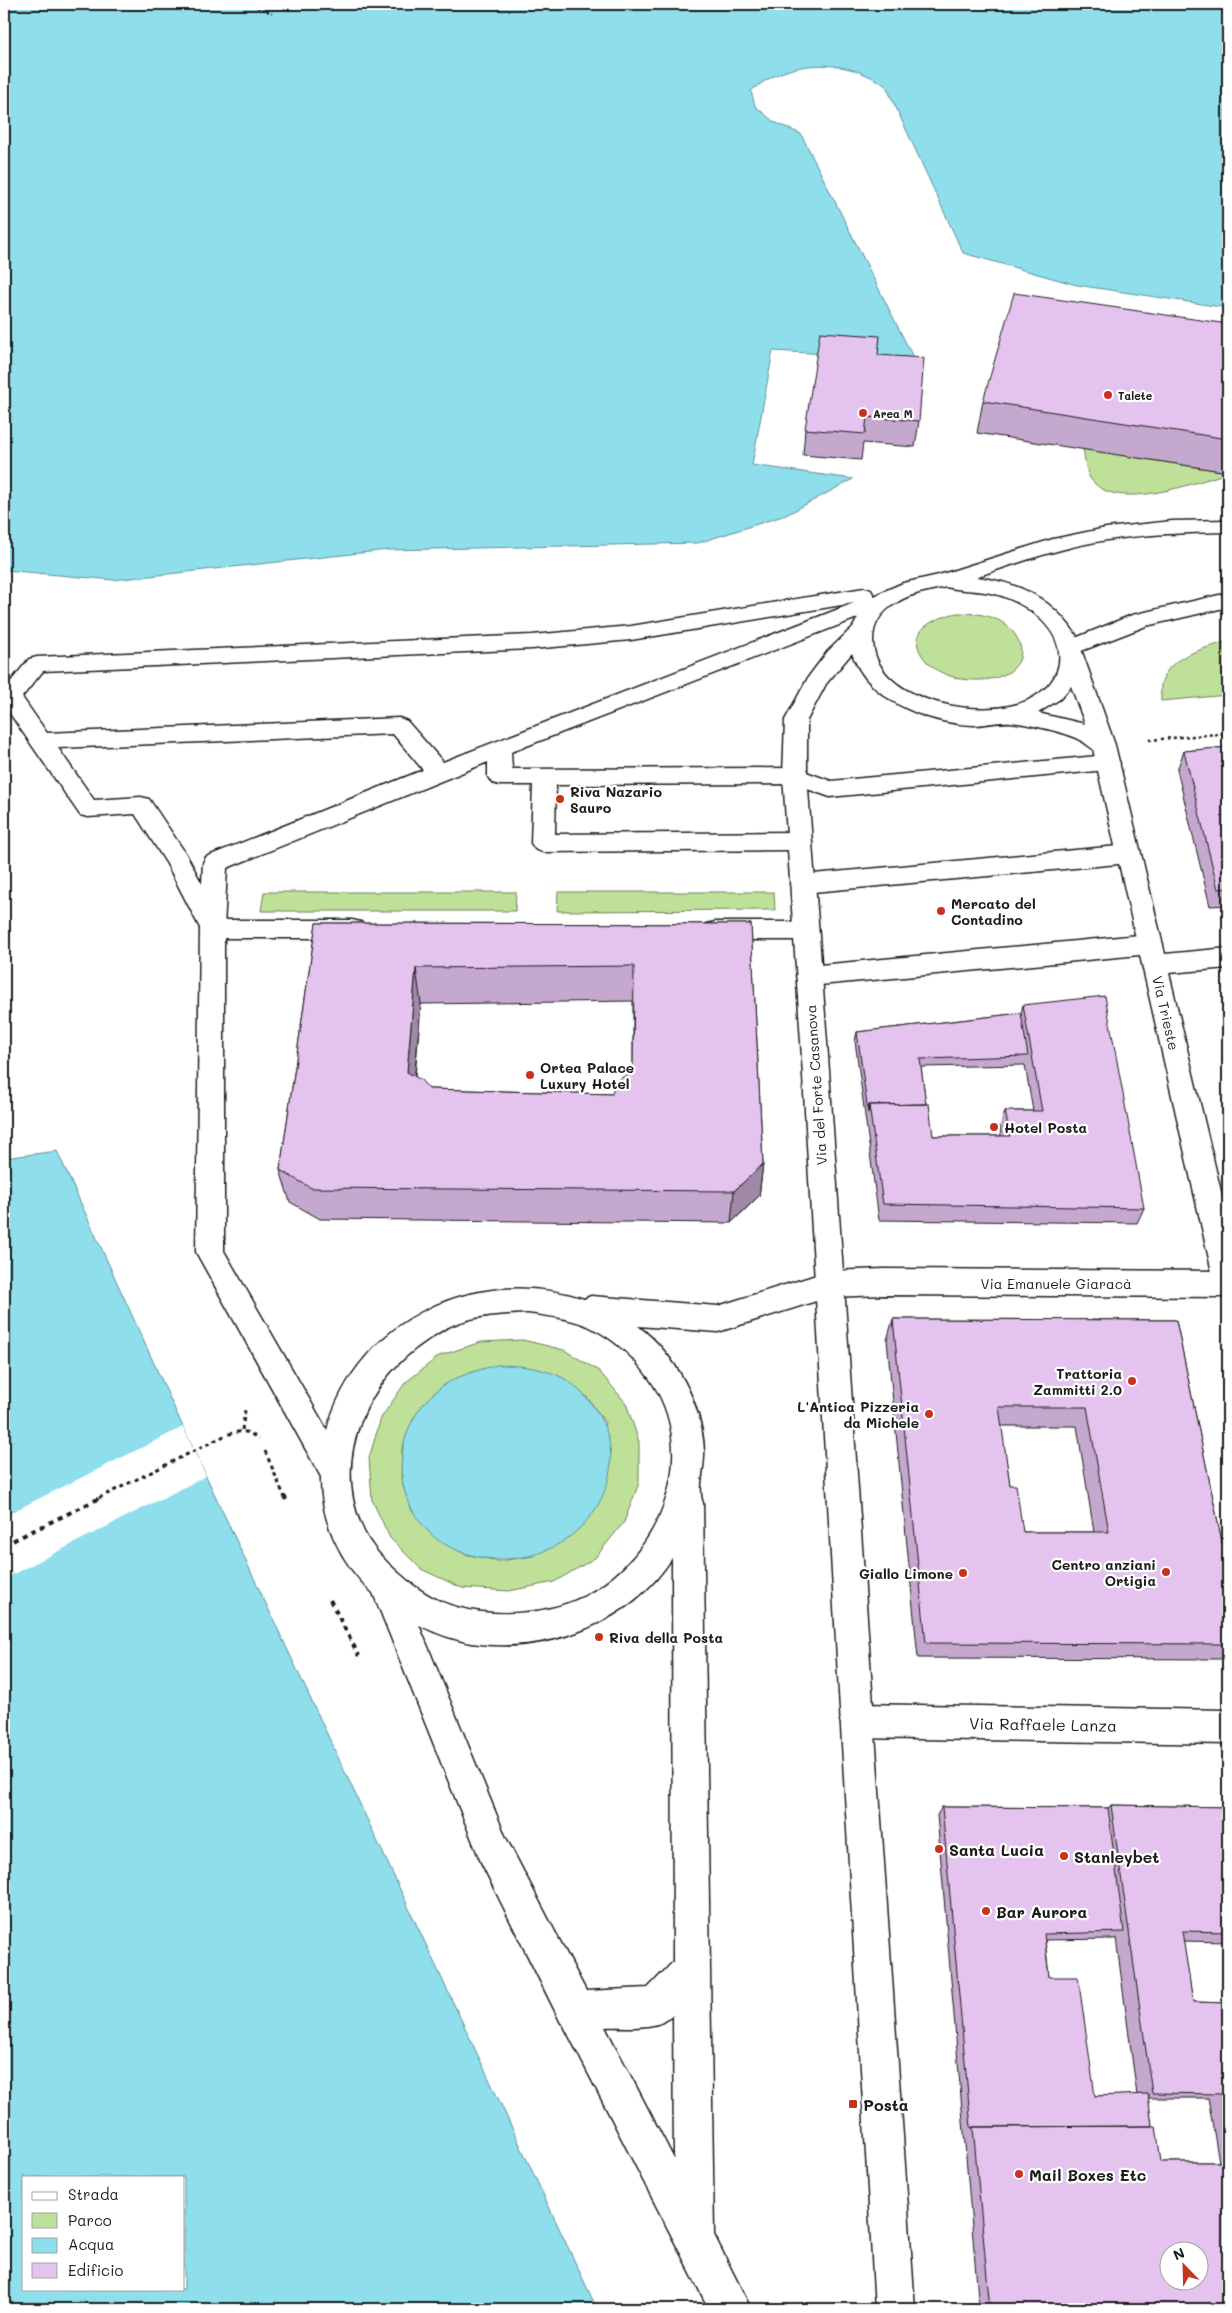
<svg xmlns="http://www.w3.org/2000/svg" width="1232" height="2313" viewBox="0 0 1232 2313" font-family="Mali,sans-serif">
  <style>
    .green { fill: #bfe099; stroke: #6e7e5a; fill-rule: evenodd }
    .water { fill: #8edeec; stroke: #609099; fill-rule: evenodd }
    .pier { fill: #fff }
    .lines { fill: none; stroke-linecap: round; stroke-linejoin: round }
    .service-casing { stroke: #1c1c1c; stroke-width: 3 }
    .minor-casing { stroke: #1c1c1c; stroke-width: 3 }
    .tertiary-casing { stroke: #1c1c1c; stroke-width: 3 }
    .path-far3 { stroke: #1c1c1c; stroke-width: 2; stroke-dasharray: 2.5 2.5; stroke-linecap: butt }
    .path-far2 { stroke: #1c1c1c; stroke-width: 2.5; stroke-dasharray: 3 3; stroke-linecap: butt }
    .path-far1 { stroke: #1c1c1c; stroke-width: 3; stroke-dasharray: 4 4; stroke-linecap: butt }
    .path { stroke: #1c1c1c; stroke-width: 4; stroke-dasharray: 5 5; stroke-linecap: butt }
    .service { fill: #fff; fill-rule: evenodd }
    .minor { fill: #fff; fill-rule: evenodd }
    .tertiary { fill: #fff; fill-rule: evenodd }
    .wall { fill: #c4a8ce; stroke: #1c1c1c; fill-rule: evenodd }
    .shaded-wall { fill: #a088a7; stroke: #1c1c1c }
    .building { fill: #e4c3ef; stroke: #1c1c1c; fill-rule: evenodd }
    .poi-dot { fill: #c8321e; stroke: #fff; stroke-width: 2 }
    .labels { text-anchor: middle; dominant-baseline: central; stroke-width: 4.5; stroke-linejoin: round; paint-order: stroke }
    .far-poi-label { font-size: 11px; font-weight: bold; fill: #1c1c1c; stroke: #fff; text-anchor: start }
    .poi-label { font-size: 14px; font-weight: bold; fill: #1c1c1c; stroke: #fff; text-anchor: start }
    .street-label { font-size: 14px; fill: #1c1c1c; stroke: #fff }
    .near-street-label { font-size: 16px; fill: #1c1c1c; stroke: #fff }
    .near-poi-label { font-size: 16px; font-weight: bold; fill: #1c1c1c; stroke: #fff; text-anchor: start }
  </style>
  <rect width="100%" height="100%" fill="#fff"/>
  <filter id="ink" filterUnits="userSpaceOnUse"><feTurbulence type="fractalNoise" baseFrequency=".02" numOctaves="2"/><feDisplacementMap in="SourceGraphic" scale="10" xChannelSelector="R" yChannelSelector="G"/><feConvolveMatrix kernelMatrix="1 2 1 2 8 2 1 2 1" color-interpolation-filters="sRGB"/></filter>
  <g filter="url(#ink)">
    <path class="green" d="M1083 449 1228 472V473C1196 482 1110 516 1089 476 1085 468 1085 457 1083 449Z
      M957 613C971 613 986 614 998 620 1018 630 1032 656 1009 672 995 681 977 681 961 679 949 676 936 672 927 662 902 633 931 619 957 613Z
      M1228 641V695L1161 701C1161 695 1160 687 1162 681 1171 654 1205 649 1228 641Z
      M264 892H516L515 911H261Z
      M558 892H774L775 910 557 911Z
      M523 1340 564 1350 599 1371 626 1403 639 1442V1483L624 1522 595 1558 554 1582 509 1591 462 1588 421 1569 390 1538 372 1500 369 1458 381 1418 405 1383 439 1356 481 1342ZM561 1377 587 1397 605 1423 534 1556 499 1561 464 1554 412 1511 401 1480 402 1448 414 1417 435 1392Z"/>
    <path class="water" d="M4 4H1228V308L1077 285 963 253 886 86C845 57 790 58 751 91L755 106 774 122 801 134 914 359 773 351 752 465 853 479 786 515 698 543 388 550 113 580 4 570Z
      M57 1151 183 1427 597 2309H4V1158ZM24 2177H184V2289H24Z
      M497 1365C519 1365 538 1367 559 1376 573 1382 586 1396 595 1409 638 1472 587 1550 517 1558 488 1562 459 1555 435 1538 430 1534 426 1528 422 1524 389 1485 397 1425 435 1392 453 1376 475 1371 497 1365Z"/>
    <path class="pier" d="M183 1427 206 1476 4 1579V1516Z"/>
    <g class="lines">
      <defs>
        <path id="service" d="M212 920H352L361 922 364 929 361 936 352 938H212L203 936 200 929 203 922Z
          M715 922H806L815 924 818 931 815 938 806 940H715L706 938 703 931 706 924Z"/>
        <path id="minor" d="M864 588 871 590 874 596 888 591 896 593 899 598 896 603 511 752 512 769 795 768 831 781 1108 755 1116 757 1120 763 1116 769 830 797 793 784 556 785 555 834 799 832 807 835 811 841 807 847 799 850 543 852 535 849 531 843 533 785H500L492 783 488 777V762L227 868 224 929V1251L327 1430C358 1319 476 1264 584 1299L591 1296 718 1306 829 1271 884 1269 1228 1271V1297L884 1295 829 1297 718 1332 638 1326C675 1354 702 1403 704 1451 705 1467 697 1489 703 1503L714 2235 751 2309H709L563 2024 561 2023 481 1862 373 1593C341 1564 320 1520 321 1477L196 1252 200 928 167 864 135 814 88 817 80 815 4 705V690L29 659 37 657 532 635 631 626ZM854 603 443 762 407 721 399 718 47 733 22 697 43 671 532 649 631 640ZM393 734 423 770 206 857 203 863 202 884 186 854 149 799 141 797 94 800 58 748ZM528 1313C548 1316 571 1318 590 1327 614 1339 634 1357 649 1378 702 1452 662 1556 585 1596 550 1614 499 1618 460 1608 437 1602 418 1590 401 1575 385 1561 369 1546 361 1525 332 1457 367 1380 426 1341 435 1335 444 1328 455 1324 478 1315 504 1314 528 1313ZM672 1558 673 1962 648 1988 586 1991 506 1838 419 1625C435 1633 454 1640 472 1643 547 1654 631 1623 672 1558ZM673 2015 674 2159 605 2027C626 2026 658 2031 673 2015Z
          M1228 593V607L1146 626 1071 655 1063 653 1060 648 1063 643 1132 615Z
          M1129 845 1138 848 1141 854 1138 860 1129 863 802 893 793 890 790 884 793 878 802 875Z
          M1150 934 1159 937 1163 944 1159 951 1150 954 809 986 800 983 796 976 800 969 809 966Z
          M857 1704 1228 1710V1744L857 1738 845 1733 840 1721 845 1709Z"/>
        <path id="tertiary" d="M1228 520V532C1171 533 1112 535 1057 551 1030 558 1003 568 976 577 1018 582 1053 599 1076 635L1115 745 1165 954 1228 948V968L1169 973 1228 1221V1293L1218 1290 1214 1281 1093 749C1087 745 1081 739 1074 737 1059 731 1027 724 1011 722 999 721 985 725 973 725 928 723 867 700 852 653L826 684 807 720V776L827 1042 915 2309H875L801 1042 783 776 785 720 809 676 828 651 853 627 863 608 880 593 903 583 939 575 1053 539 1106 528 1172 521ZM946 587C962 591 979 590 995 594 1027 602 1070 633 1057 671 1051 688 1032 701 1014 705 968 717 874 699 873 640 873 624 882 611 896 603 911 593 929 591 946 587ZM1071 686 1085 724 1038 713 1060 699Z"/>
      </defs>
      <use href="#service" class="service-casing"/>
      <use href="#minor" class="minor-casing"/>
      <use href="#tertiary" class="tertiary-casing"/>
      <path class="path-far3" d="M248 4 272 13"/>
      <path class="path-far2" d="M1149 740 1228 733"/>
      <path class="path-far1" d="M242 1430 245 1410
        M265 1451 285 1498
        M99 1498 226 1435C239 1431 247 1429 258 1439"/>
      <path class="path" d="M285 1497 286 1500
        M4 1545 102 1497
        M330 1600 359 1656"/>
      <use href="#service" class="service"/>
      <use href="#minor" class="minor"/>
      <use href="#tertiary" class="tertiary"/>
    </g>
    <path class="wall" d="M1228 324V472L977 433 983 401Z
      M878 355 919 421 915 447 863 443 861 460 803 455 805 429Z
      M1228 747V905L1210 906 1177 770 1184 751Z
      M316 923 751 924 763 1164 759 1196 731 1223 320 1219 290 1202 280 1170ZM633 1001V1072L612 1094 429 1089 415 1077 421 1004Z
      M1023 1005 1144 1208 1137 1223 879 1220 855 1041 857 1032 1021 1013ZM1025 1065 1033 1111H1005L1000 1127 1001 1136H933L926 1104 921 1067Z
      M893 1319 1176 1320 1228 1571V1659L918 1658 887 1340ZM1001 1426H1077L1094 1532H1023L1010 1485Z
      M1111 1805 1228 1807V1953L1226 1942 1183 1941 1193 2002 1228 2003V2309H979L937 1815 942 1807 1108 1808ZM1116 1938 1137 2095 1095 2096 1049 1977 1045 1940 1114 1939ZM1148 2098H1208L1219 2162H1161L1152 2126Z"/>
    <path class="shaded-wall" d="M416 968 421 1004 412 1106 407 1072Z
      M763 1164 759 1196 731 1223 734 1191Z"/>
    <path class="building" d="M1014 293 1228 324V439L983 401Z
      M820 332 880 336 878 355 924 358 919 421 867 417 865 434 805 429Z
      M1228 747V888L1218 889 1184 751Z
      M316 923 751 924 763 1164 734 1191 311 1188 280 1170ZM634 966 633 1072 621 1078 614 1085 612 1094 429 1089 421 1080 407 1072 416 968Z
      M1105 996 1144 1208 883 1204 869 1105 929 1104 933 1136H1010L1005 1111H1042L1023 1005Z
      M1021 1013 1028 1056 920 1059 926 1104 869 1105 868 1113 857 1032Z
      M893 1319 1176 1320 1228 1571V1644L926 1643ZM999 1407H1087L1109 1532H1023L1016 1485H1010Z
      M1111 1805 1228 1807V1932L1182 1931 1193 2002 1228 2003V2113L1225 2094 1152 2093Z
      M942 1807 1108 1808 1124 1932 1044 1934 1049 1977H1078L1095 2096 1148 2094 1152 2126 973 2127 971 2128Z
      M1156 2126 1161 2162H1228V2309H990L973 2127ZM1170 2250H1200V2280H1170Z"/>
  </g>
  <g class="poi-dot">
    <circle cx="1108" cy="395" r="5"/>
    <circle cx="863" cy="413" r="5"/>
    <circle cx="560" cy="799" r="5"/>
    <circle cx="941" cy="911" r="5"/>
    <circle cx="530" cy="1075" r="5"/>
    <circle cx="994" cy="1127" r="5"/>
    <circle cx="1132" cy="1381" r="5"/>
    <circle cx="929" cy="1414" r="5"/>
    <circle cx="1166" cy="1572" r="5"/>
    <circle cx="963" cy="1573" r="5"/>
    <circle cx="599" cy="1637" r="5"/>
    <circle cx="939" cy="1849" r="5"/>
    <circle cx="1064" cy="1856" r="5"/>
    <circle cx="986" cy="1911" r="5"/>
    <rect x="848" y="2099" width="10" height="10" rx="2.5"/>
    <circle cx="1019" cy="2174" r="5"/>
  </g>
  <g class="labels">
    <g class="far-poi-label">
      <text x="1118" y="395">Talete</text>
      <text x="873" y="413">Area M</text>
    </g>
    <g class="poi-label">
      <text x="570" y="791">Riva Nazario<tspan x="570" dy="16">Sauro</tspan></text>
      <text x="951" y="903">Mercato del<tspan x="951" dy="16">Contadino</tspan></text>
      <text x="540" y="1067">Ortea Palace<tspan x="540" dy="16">Luxury Hotel</tspan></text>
      <text x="1004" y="1127">Hotel Posta</text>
      <text x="1122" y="1373" text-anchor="end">Trattoria<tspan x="1122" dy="16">Zammitti 2.0</tspan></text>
      <text x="919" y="1406" text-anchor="end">L'Antica Pizzeria<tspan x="919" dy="16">da Michele</tspan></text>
      <text x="1156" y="1564" text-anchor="end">Centro anziani<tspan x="1156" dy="16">Ortigia</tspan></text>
      <text x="953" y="1573" text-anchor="end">Giallo Limone</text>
      <text x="609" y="1637">Riva della Posta</text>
    </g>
    <g class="street-label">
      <text transform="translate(1166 1013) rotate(77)">Via Trieste</text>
      <text transform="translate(816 1085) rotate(-94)">Via del Forte Casanova</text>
      <text x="1056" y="1283">Via Emanuele Giaracà</text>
    </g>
    <g class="near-street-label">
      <text transform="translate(1043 1724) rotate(1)">Via Raffaele Lanza</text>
    </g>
    <g class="near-poi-label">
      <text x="949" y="1849">Santa Lucia</text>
      <text x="1074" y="1856">Stanleybet</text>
      <text x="996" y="1911">Bar Aurora</text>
      <text x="863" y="2104">Posta</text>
      <text x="1029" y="2174">Mail Boxes Etc</text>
    </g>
  </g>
  <rect width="1232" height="2313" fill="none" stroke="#fff" stroke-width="20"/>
  <rect x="10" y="10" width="1212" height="2293" fill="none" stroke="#1c1c1c" stroke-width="2" filter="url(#ink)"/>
  <rect x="22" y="2176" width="162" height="115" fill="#ffffff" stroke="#a4a4a4"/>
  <rect x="32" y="2192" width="25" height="8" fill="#ffffff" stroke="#a4a4a4"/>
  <text x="68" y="2200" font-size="15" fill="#1c1c1c">Strada</text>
  <rect x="32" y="2213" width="25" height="15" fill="#bfe099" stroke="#a4a4a4"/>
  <text x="68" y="2226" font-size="15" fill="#1c1c1c">Parco</text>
  <rect x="32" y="2238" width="25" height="15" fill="#8edeec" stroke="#a4a4a4"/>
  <text x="68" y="2250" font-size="15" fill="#1c1c1c">Acqua</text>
  <rect x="32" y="2263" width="25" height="15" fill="#e4c3ef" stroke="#a4a4a4"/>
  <text x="68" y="2276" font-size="15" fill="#1c1c1c">Edificio</text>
  <g transform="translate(1184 2266) rotate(337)"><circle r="24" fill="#ffffff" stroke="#a4a4a4"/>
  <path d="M0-4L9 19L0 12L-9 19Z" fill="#c8321e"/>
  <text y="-8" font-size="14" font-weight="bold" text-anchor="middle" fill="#1c1c1c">N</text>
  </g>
</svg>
